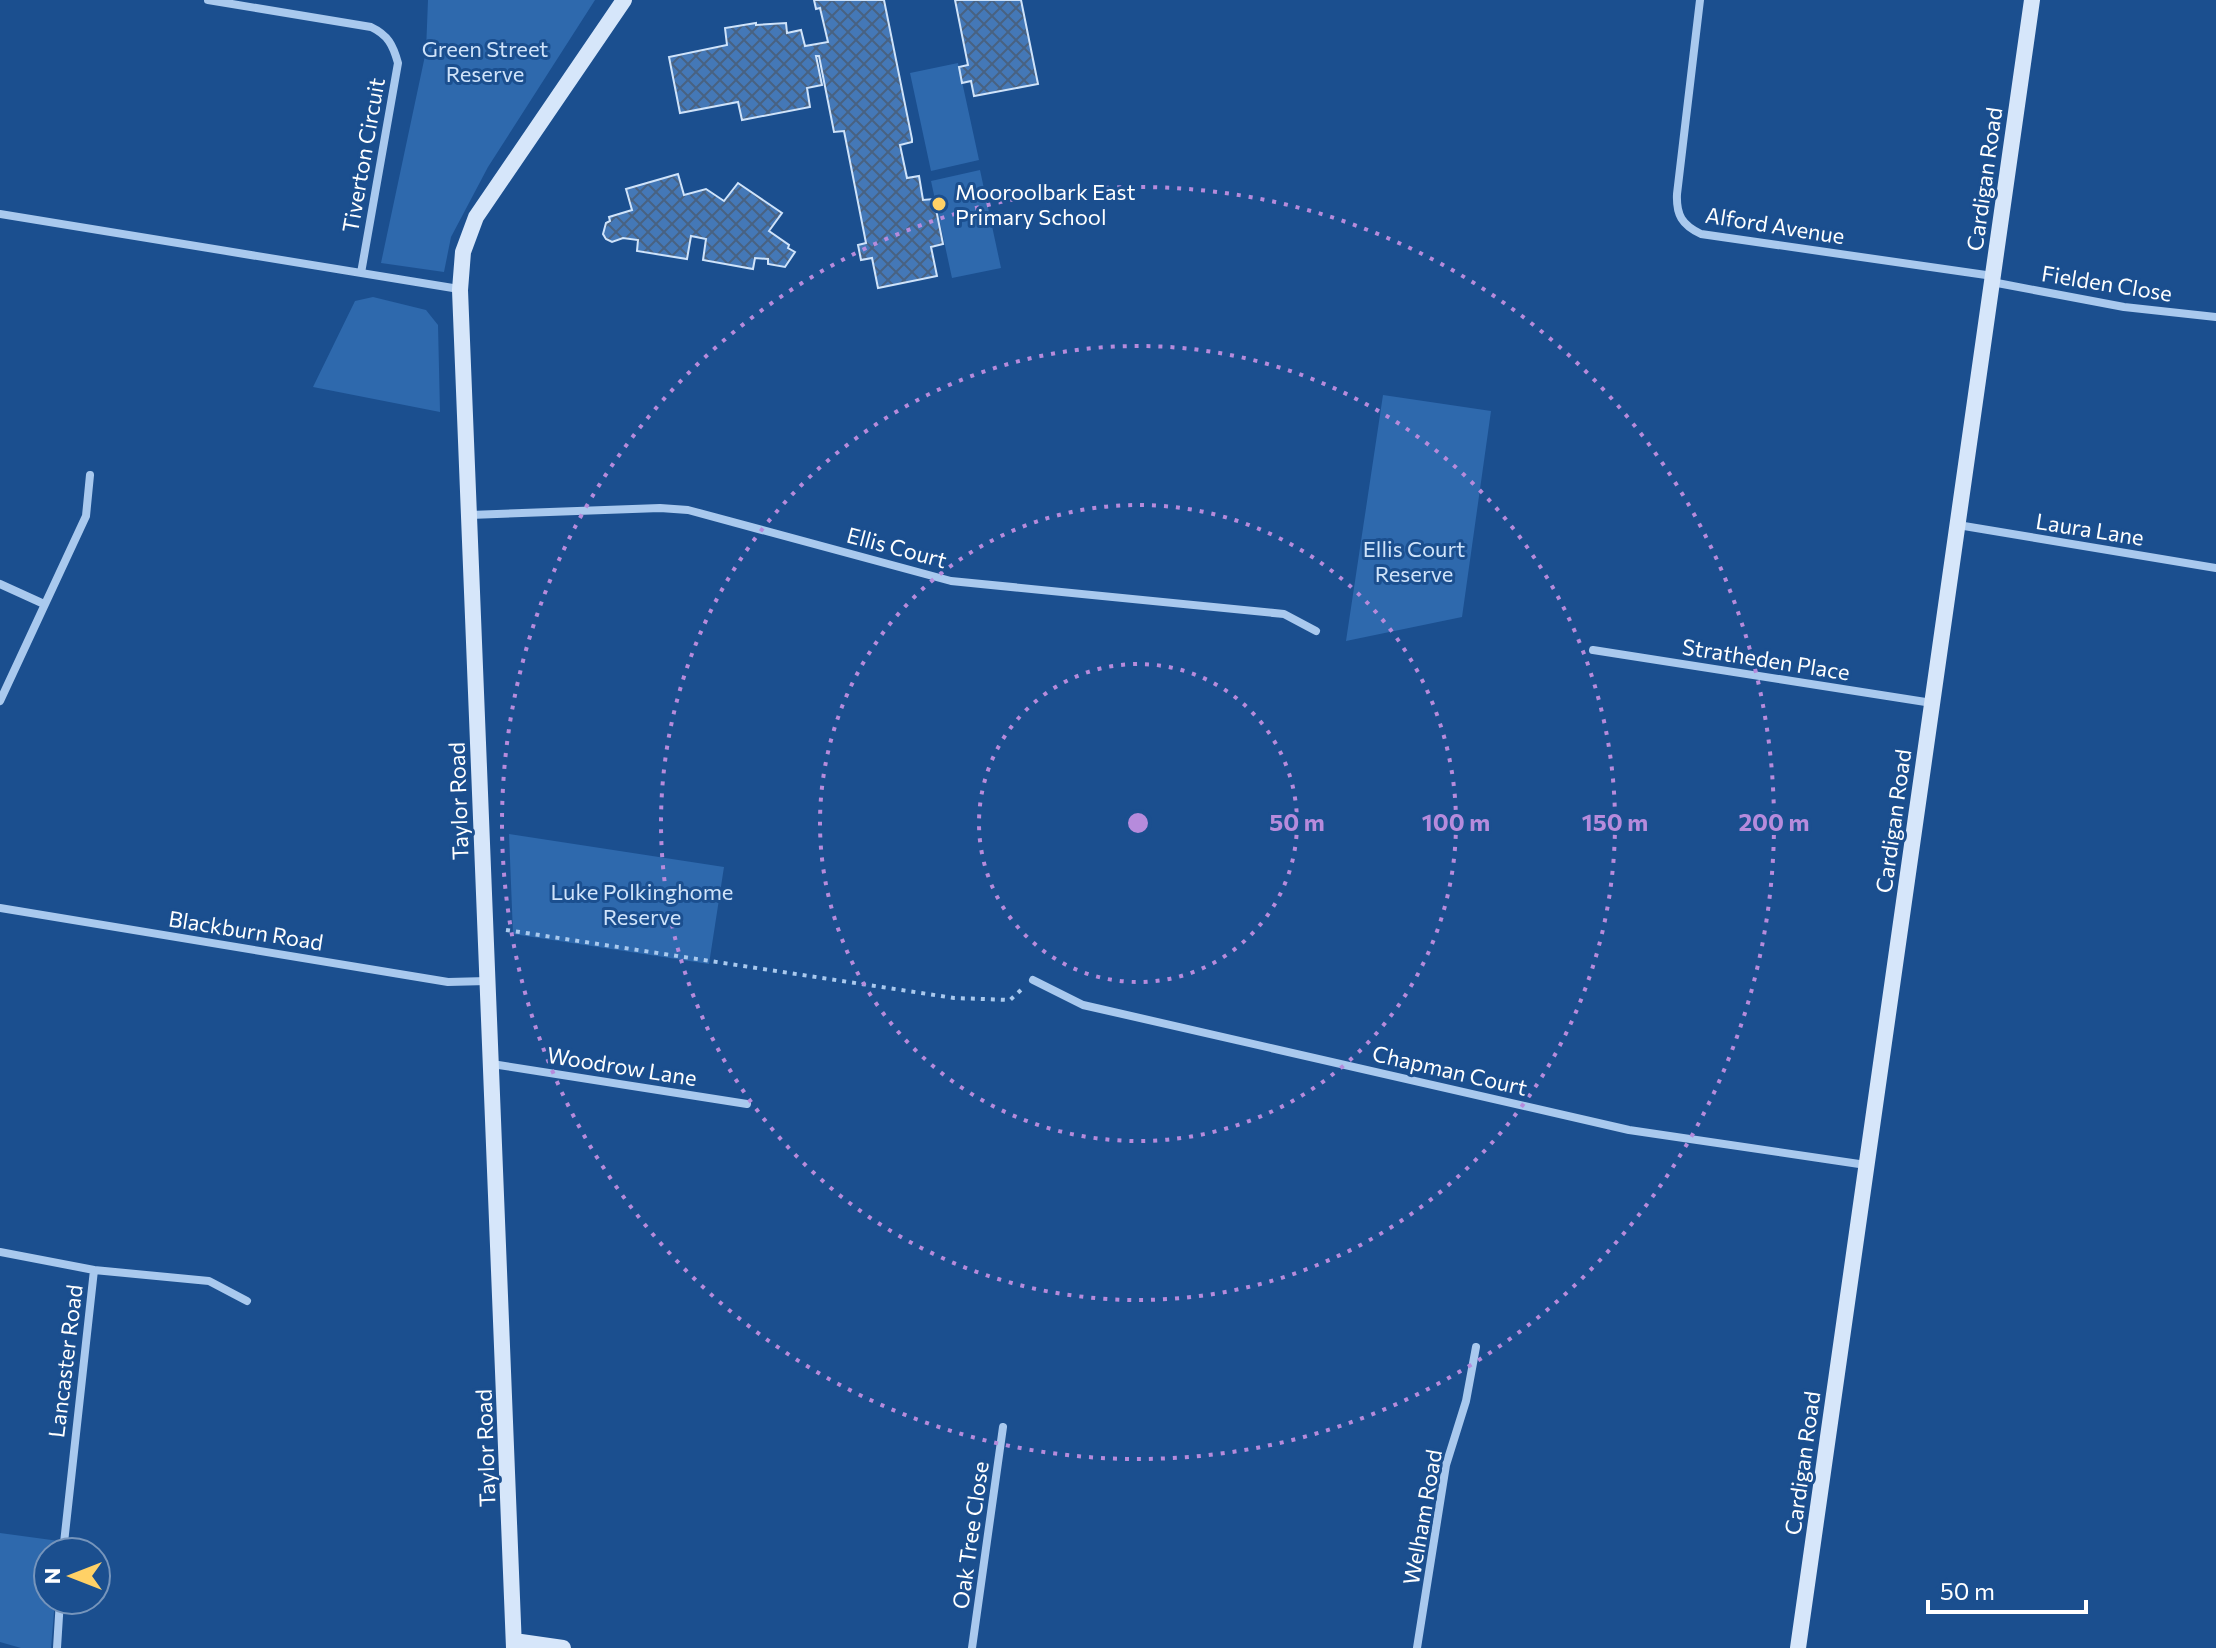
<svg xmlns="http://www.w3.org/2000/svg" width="2216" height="1648" viewBox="0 0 2216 1648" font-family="Commissioner,sans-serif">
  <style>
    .green { fill: #2e69ad }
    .building { fill: url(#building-cross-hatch); stroke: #cfe3fa; stroke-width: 2 }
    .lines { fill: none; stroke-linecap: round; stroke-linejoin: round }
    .path { stroke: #a9c9ee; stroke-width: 4; stroke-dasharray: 4 6; stroke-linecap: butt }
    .street { stroke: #a9c9ee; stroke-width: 8 }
    .secondary { stroke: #d6e6fa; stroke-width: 16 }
    .ring { fill: none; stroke: #b68bdc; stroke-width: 4; stroke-dasharray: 4 8 }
    .poi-dot { fill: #ffd166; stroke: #1b4f8f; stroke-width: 3 }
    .labels { text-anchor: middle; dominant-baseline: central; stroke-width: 6; stroke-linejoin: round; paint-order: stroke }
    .park-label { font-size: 22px; fill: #cfe3fa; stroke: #1b4f8f }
    .street-label { font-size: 22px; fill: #fff; stroke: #1b4f8f }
    .poi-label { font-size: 22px; fill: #fff; stroke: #1b4f8f; text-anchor: start }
    .centre { fill: #b68bdc; stroke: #1b4f8f; stroke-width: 4 }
    .ring-label { font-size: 24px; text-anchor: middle; font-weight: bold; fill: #b68bdc; stroke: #1b4f8f; stroke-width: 6; stroke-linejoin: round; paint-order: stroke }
  </style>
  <defs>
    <pattern id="building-cross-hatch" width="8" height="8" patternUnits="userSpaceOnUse" patternTransform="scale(2)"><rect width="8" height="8" fill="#4478b7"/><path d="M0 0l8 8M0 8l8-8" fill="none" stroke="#486282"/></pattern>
  </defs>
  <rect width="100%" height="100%" fill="#1b4f8f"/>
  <path class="green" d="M428 0H595L488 167 451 237 444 272 381 263 426 51Z
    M958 63 979 160 931 171 910 73Z
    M980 170 1001 268 952 278 931 181Z
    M373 297 426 310 438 325 440 412 313 387 355 301Z
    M1383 395 1491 411 1462 617 1346 641Z
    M509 834 724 867 709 964 513 934Z
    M0 1533 59 1541 58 1552H48V1600H55L51 1648H21L0 1642Z"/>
  <path class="building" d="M814 0H884L912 139V142L900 145 907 178 919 176 923 200 934 199 943 244 931 247 937 276 878 288 872 258 861 260 858 245 866 243 844 131 834 132 819 56H816L822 85 807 88 810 107 742 120 738 102 680 113 669 57 727 45 725 28 756 23V25L786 23 787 33 801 30 805 46 828 42 820 8 816 9Z
    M955 0H1021L1038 84 974 96 971 81 962 83 959 67 968 65Z
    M678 174 684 195 706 189 724 201 738 183 782 213 769 231 789 245 788 248 795 252 785 267 768 264V259L755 258 753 269 703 260 706 239 691 236 687 259 637 251 638 240 623 238 612 242 606 239 603 234 606 223 610 221 609 217 632 210 626 189Z"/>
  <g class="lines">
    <path class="path" d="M506 930 954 998 1010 1000 1022 989"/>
    <path class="street" d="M208 0 371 27C388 35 393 45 398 63L361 273
      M1700 0 1677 194C1676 215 1682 225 1701 234L1993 276
      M0 214 459 289
      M1992 282 2124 307 2216 317
      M470 515 660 508 688 510 951 581 1284 614 1316 631
      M1958 525 2216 568
      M0 584 44 604
      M1593 650 1932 703
      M0 701 86 516 90 475
      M0 908 448 982 487 981
      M1033 980 1083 1005 1629 1130 1866 1165
      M492 1064 747 1104
      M0 1252 94 1270 63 1552
      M94 1270 209 1281 247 1301
      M57 1648 60 1600
      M972 1648 1003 1427
      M1417 1648 1446 1465 1466 1401 1476 1347"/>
    <path class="secondary" d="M514 1641 563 1648
      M514 1648 460 290 463 252 476 217 624 0
      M1798 1648 2032 0"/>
  </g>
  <g class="ring">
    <circle cx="1138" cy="823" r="159"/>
    <circle cx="1138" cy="823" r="318"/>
    <circle cx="1138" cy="823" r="477"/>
    <circle cx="1138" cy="823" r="636"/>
  </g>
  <circle class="poi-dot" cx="939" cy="204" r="8"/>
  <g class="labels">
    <g class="park-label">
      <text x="485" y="48">Green Street<tspan x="485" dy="25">Reserve</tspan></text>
      <text x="1414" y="548">Ellis Court<tspan x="1414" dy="25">Reserve</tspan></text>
      <text x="642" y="891">Luke Polkinghome<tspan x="642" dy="25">Reserve</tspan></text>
    </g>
    <g class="street-label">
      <text transform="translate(363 155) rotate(-80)">Tiverton Circuit</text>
      <text transform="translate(1984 179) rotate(-82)">Cardigan Road</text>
      <text transform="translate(1775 225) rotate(9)">Alford Avenue</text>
      <text transform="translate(2107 283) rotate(9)">Fielden Close</text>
      <text transform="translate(2090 529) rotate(9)">Laura Lane</text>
      <text transform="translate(897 547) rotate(15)">Ellis Court</text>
      <text transform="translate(1766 659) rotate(9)">Stratheden Place</text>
      <text transform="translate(458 801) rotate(-92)">Taylor Road</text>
      <text transform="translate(1893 821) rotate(-82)">Cardigan Road</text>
      <text transform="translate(246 930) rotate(9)">Blackburn Road</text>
      <text transform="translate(622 1066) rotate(9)">Woodrow Lane</text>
      <text transform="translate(1450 1070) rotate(13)">Chapman Court</text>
      <text transform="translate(65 1361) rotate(-83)">Lancaster Road</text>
      <text transform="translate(485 1448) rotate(-92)">Taylor Road</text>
      <text transform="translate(1802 1463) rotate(-82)">Cardigan Road</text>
      <text transform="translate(1422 1517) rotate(-80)">Welham Road</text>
      <text transform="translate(970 1535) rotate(-82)">Oak Tree Close</text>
    </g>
    <g class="poi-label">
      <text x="955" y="191">Mooroolbark East<tspan x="955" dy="25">Primary School</tspan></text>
    </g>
  </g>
  <circle cx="1138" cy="823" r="12" class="centre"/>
  <g class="ring-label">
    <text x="1297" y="831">50 m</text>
    <text x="1456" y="831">100 m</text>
    <text x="1615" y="831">150 m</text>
    <text x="1774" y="831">200 m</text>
  </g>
  <g transform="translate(72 1576) rotate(270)"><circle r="38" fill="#1b4f8f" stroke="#7695bc" stroke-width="2"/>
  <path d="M0-6L14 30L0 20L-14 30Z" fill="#ffd166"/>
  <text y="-12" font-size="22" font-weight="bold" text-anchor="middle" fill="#ffffff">N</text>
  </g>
  <path d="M1928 1600v12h158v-12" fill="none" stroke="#ffffff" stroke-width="4"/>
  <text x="1940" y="1600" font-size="24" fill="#ffffff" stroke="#1b4f8f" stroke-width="6" paint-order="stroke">50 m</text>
</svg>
